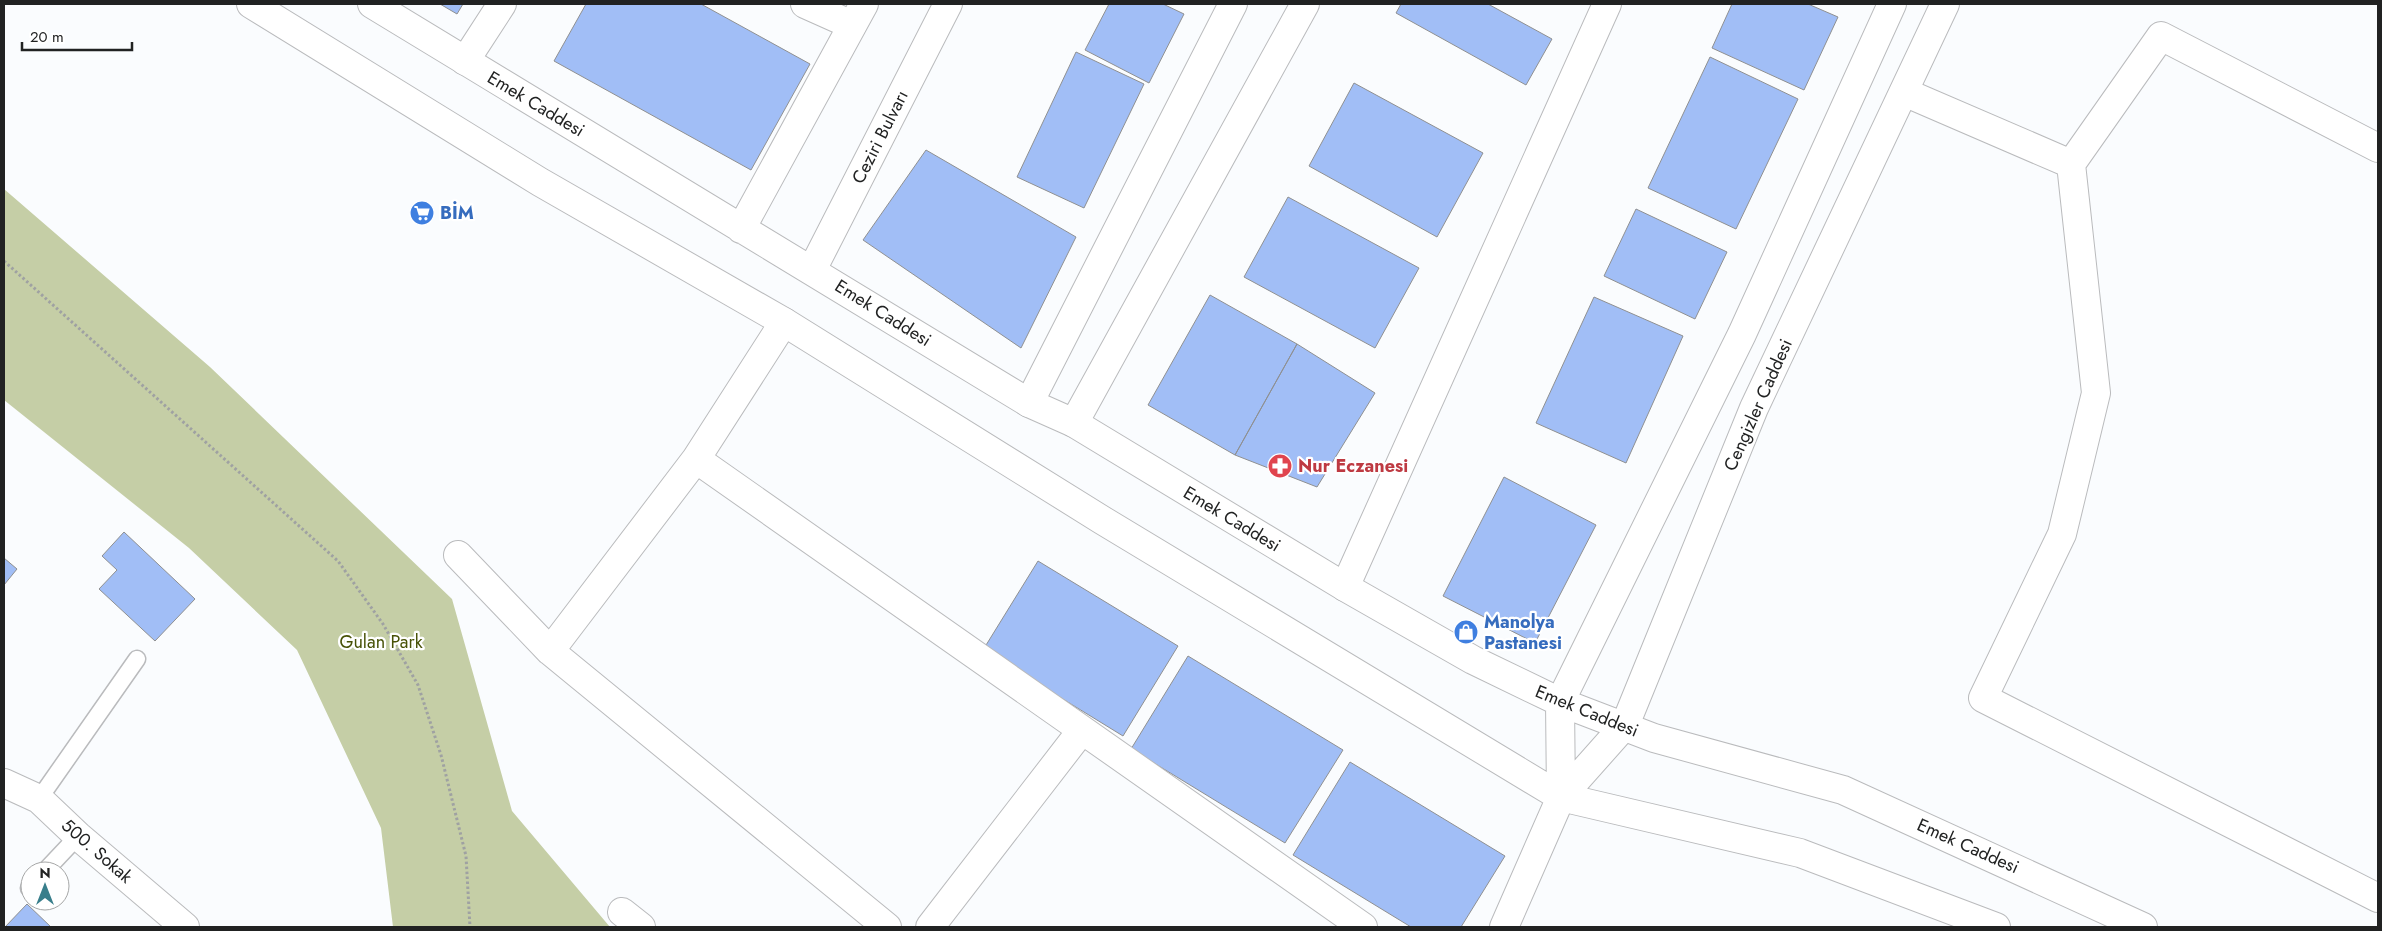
<svg xmlns="http://www.w3.org/2000/svg" width="2382" height="931" viewBox="0 0 2382 931" font-family="Jost,sans-serif">
  <style>
    .green { fill: #c5cea6 }
    .building { fill: #a1bef6; stroke: #8f9091 }
    .lines { fill: none; stroke-linecap: round; stroke-linejoin: round }
    .lane-casing { stroke: #babbbd; stroke-width: 19 }
    .street-casing { stroke: #babbbd; stroke-width: 30 }
    .secondary-casing { stroke: #babbbd; stroke-width: 30 }
    .path { stroke: #9fa1a2; stroke-width: 3; stroke-dasharray: 2.5 2.5; stroke-linecap: butt }
    .lane { stroke: #fff; stroke-width: 16 }
    .street { stroke: #fff; stroke-width: 28 }
    .secondary { stroke: #fff; stroke-width: 28 }
    .labels { text-anchor: middle; dominant-baseline: central; stroke-width: 4.5; stroke-linejoin: round; paint-order: stroke }
    .street-label { font-size: 18px; fill: #212222; stroke: #fff }
    .shop-label { font-size: 18px; font-weight: bold; fill: #366cbe; stroke: #fff; text-anchor: start }
    .health-label { font-size: 18px; font-weight: bold; fill: #be3a42; stroke: #fff; text-anchor: start }
    .park-label { font-size: 18px; fill: #475106; stroke: #fff }
  </style>
  <rect width="100%" height="100%" fill="#fafcfe"/>
  <path class="green" d="M4 189 210 367 452 599 512 811 610 927H393L381 828 297 650 189 548 4 400Z"/>
  <path class="building" d="M440 4H463L457 14Z
    M586 4H701L810 64 751 170 554 61Z
    M1109 4H1163L1184 14 1149 83 1085 50Z
    M1401 4H1488L1552 39 1526 85 1396 13Z
    M1732 4H1808L1838 17 1804 90 1712 48Z
    M1076 52 1144 84 1084 208 1017 177Z
    M1710 57 1798 99 1736 229 1648 188Z
    M1354 83 1483 153 1437 237 1309 166Z
    M926 150 1076 237 1021 348 863 240Z
    M1288 197 1419 268 1375 348 1244 277Z
    M1636 209 1727 252 1695 319 1604 276Z
    M1210 295 1297 344 1235 455 1148 405Z
    M1594 297 1683 336 1626 463 1536 423Z
    M1297 344 1375 393 1317 487 1235 455Z
    M1504 477 1596 525 1535 643 1443 596Z
    M124 532 195 599 155 641 99 589 117 570 102 556Z
    M4 558 17 569 4 585Z
    M1038 561 1178 646 1123 736 983 650Z
    M1188 656 1343 750 1285 843 1131 749Z
    M1350 762 1505 856 1461 927H1411L1293 855Z
    M27 904 51 927H5Z"/>
  <g class="lines">
    <defs>
      <path id="lane" d="M39 799 137 659
        M45 871 78 836
        M29 888 30 887"/>
      <path id="street" d="M805 4 852 25
        M465 61 502 4
        M1904 92 2071 164
        M2378 148 2161 36 2071 164 2096 393 2062 534 1983 698 2378 898
        M1029 403 1233 4
        M1074 423 1305 4
        M696 459 784 322
        M458 555 550 651 887 927
        M1345 587 1607 4
        M550 651 696 459 1363 927
        M4 783 39 799 78 836 185 927
        M622 912 641 927
        M930 927 1082 730"/>
      <path id="secondary" d="M251 4 540 182 784 322 1102 520 1561 797 1800 853 1996 927
        M372 4 1029 403 1074 423 1345 587 1473 660 1560 702 1654 738 1843 790 2143 927
        M741 229 864 4
        M812 270 948 4
        M1561 797 1560 702 1742 334 1892 4
        M1504 927 1561 797 1625 725 1754 408 1945 4"/>
    </defs>
    <use href="#lane" class="lane-casing"/>
    <use href="#street" class="street-casing"/>
    <use href="#secondary" class="secondary-casing"/>
    <path class="path" d="M4 261 338 561 383 624 418 685 441 755 466 856 470 927"/>
    <use href="#lane" class="lane"/>
    <use href="#street" class="street"/>
    <use href="#secondary" class="secondary"/>
  </g>
  <defs>
    <symbol id="supermarket-disc" viewBox="-11 -11 22 22"><circle r="9.5" fill="#3f7fe0" stroke="#fff"/><path d="M-6-5.5h2.5l.6 2H6L4.5 2H-2.5L-4.4-4H-6ZM-1.5 3.2a1.3 1.3 0 1 0 .1 0ZM3 3.2a1.3 1.3 0 1 0 .1 0Z" fill="#fff"/></symbol>
    <symbol id="pharmacy-disc" viewBox="-11 -11 22 22"><circle r="9.5" fill="#e0444e" stroke="#fff"/><path d="M-2-6h4v4h4v4h-4v4h-4v-4h-4v-4h4Z" fill="#fff"/></symbol>
    <symbol id="shop-disc" viewBox="-11 -11 22 22"><circle r="9.5" fill="#3f7fe0" stroke="#fff"/><path d="M-5-2.5h2.3a2.7 3.5 0 0 1 5.4 0H5L5.5 6h-11ZM-1.5-2.5h3a1.5 2.3 0 0 0-3 0Z" fill="#fff"/></symbol>
  </defs>
  <g fill-rule="evenodd">
    <use href="#supermarket-disc" x="408" y="199" width="28" height="28"/>
    <use href="#pharmacy-disc" x="1266" y="452" width="28" height="28"/>
    <use href="#shop-disc" x="1452" y="618" width="28" height="28"/>
  </g>
  <g class="labels">
    <g class="street-label">
      <text transform="translate(536 104) rotate(31)">Emek Caddesi</text>
      <text transform="translate(880 137) rotate(-63)">Ceziri Bulvarı</text>
      <text transform="translate(883 313) rotate(32)">Emek Caddesi</text>
      <text transform="translate(1758 405) rotate(-66)">Cengizler Caddesi</text>
      <text transform="translate(1232 519) rotate(31)">Emek Caddesi</text>
      <text transform="translate(1587 711) rotate(22)">Emek Caddesi</text>
      <text transform="translate(1968 846) rotate(24)">Emek Caddesi</text>
      <text transform="translate(97 851) rotate(41)">500. Sokak</text>
    </g>
    <g class="shop-label">
      <text x="440" y="213">BİM</text>
      <text x="1484" y="622">Manolya<tspan x="1484" dy="21">Pastanesi</tspan></text>
    </g>
    <g class="health-label">
      <text x="1298" y="466">Nur Eczanesi</text>
    </g>
    <g class="park-label">
      <text x="381" y="642">Gulan Park</text>
    </g>
  </g>
  <rect width="2382" height="931" fill="none" stroke="#212222" stroke-width="10"/>
  <g transform="translate(45 886)"><circle r="24" fill="#ffffff" stroke="#a6a7a7"/>
  <path d="M0-4L9 19L0 12L-9 19Z" fill="#387e8b"/>
  <text y="-8" font-size="14" font-weight="bold" text-anchor="middle" fill="#212222">N</text>
  </g>
  <path d="M22 42v8h110v-8" fill="none" stroke="#212222" stroke-width="2.5"/>
  <text x="30" y="42" font-size="15" fill="#212222" stroke="#ffffff" stroke-width="4" paint-order="stroke">20 m</text>
</svg>
